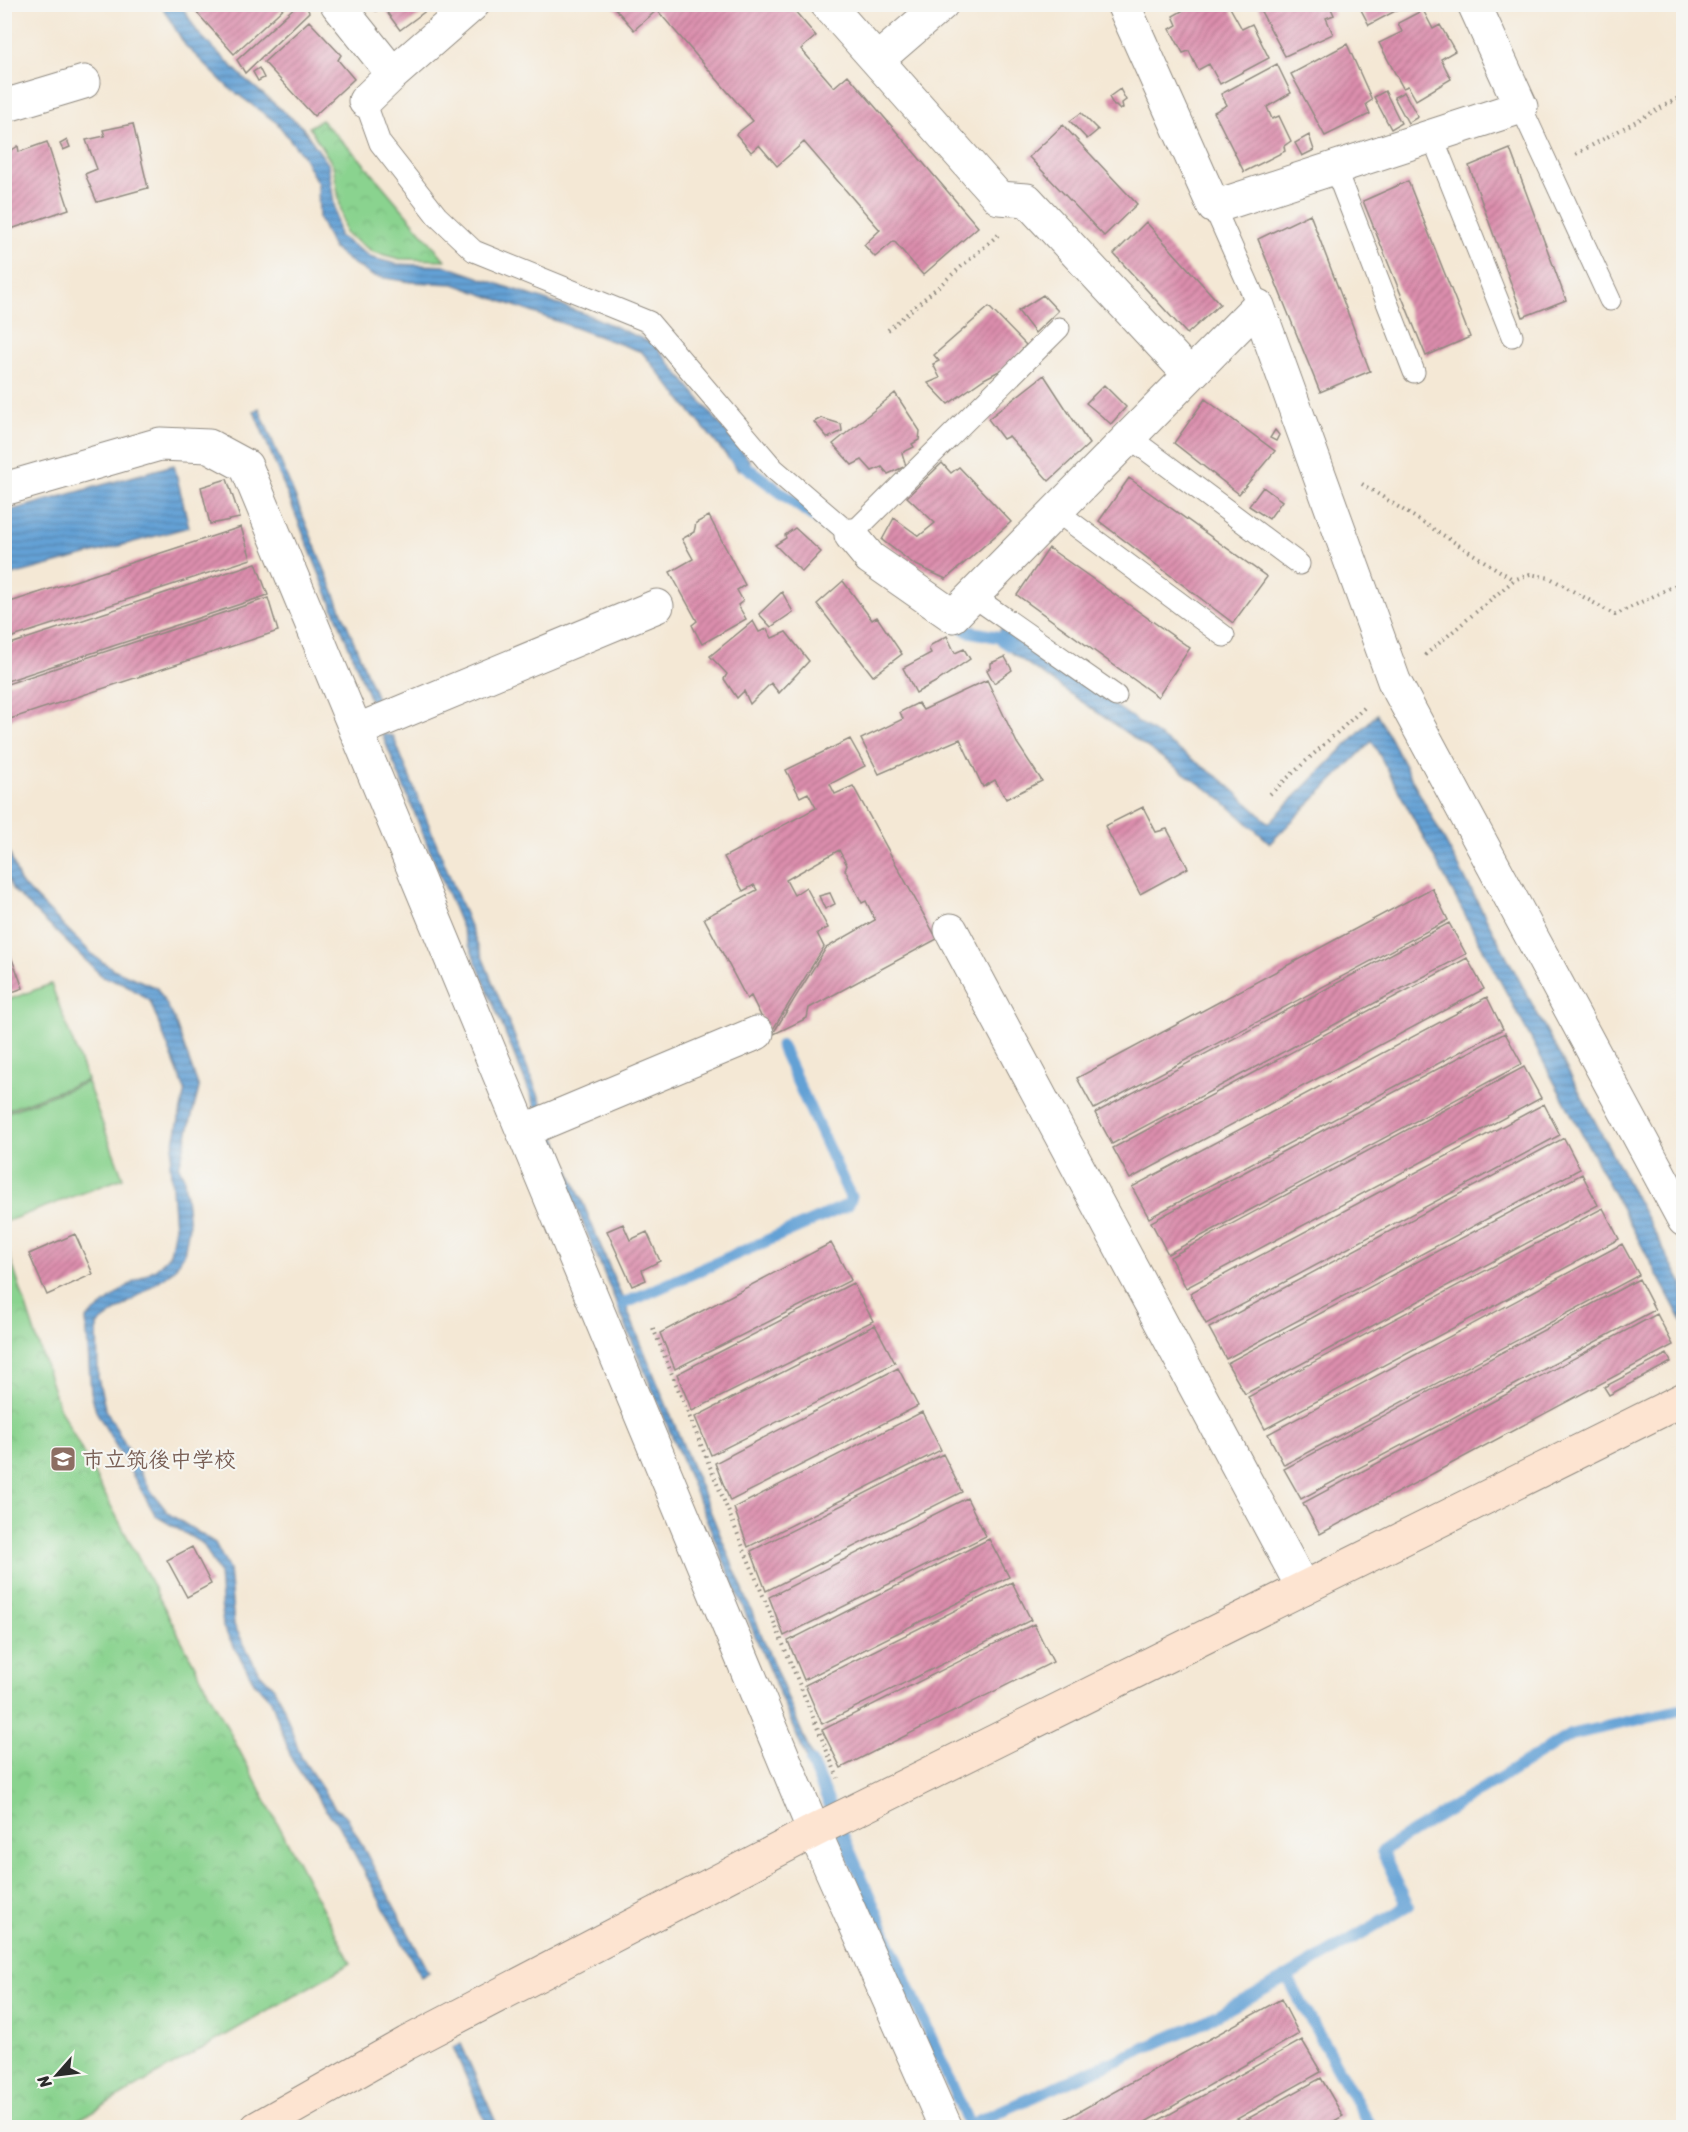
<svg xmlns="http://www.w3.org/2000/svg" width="1688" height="2132" viewBox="0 0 1688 2132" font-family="Sriracha,'Klee One',sans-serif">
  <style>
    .park { fill: url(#park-crowns); stroke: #5a7f5d; stroke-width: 1.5 }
    .pitch { fill: #8ad38f; stroke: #5a7f5d; stroke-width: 1.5 }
    .water { fill: url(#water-rules); stroke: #486680; stroke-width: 1.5 }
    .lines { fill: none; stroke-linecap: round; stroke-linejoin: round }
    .stream { stroke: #64a1d5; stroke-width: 12 }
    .building { fill: url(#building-hatch) }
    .lane-casing { stroke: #908a80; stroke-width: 23 }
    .street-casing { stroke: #908a80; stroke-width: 35 }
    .secondary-casing { stroke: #908a80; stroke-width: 35 }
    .path { stroke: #908a80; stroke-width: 4; stroke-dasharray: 1.5 4.5; stroke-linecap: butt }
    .lane { stroke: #fff; stroke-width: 21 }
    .street { stroke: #fff; stroke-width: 33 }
    .secondary { stroke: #fde4d1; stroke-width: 33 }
    .labels { text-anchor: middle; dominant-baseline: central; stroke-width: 4.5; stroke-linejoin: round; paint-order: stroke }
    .education-label { font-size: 22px; font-weight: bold; fill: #785e54; stroke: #f6f6f2; text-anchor: start }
  </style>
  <defs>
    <pattern id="park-crowns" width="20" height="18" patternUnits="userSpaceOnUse" patternTransform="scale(1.5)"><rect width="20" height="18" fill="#8ad38f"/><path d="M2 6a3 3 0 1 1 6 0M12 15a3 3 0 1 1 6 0" fill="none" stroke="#77b57c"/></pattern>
    <pattern id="water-rules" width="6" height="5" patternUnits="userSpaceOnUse" patternTransform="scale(1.5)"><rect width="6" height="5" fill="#64a1d5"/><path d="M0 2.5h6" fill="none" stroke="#5383ad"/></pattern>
    <pattern id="building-hatch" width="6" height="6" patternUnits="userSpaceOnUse" patternTransform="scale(1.5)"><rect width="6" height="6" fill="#dc8ead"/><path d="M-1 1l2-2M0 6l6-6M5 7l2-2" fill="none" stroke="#b3748d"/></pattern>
  </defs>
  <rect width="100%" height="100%" fill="#f6f6f2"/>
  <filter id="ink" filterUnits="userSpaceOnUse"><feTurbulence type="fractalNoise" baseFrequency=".0167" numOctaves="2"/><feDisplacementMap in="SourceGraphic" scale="12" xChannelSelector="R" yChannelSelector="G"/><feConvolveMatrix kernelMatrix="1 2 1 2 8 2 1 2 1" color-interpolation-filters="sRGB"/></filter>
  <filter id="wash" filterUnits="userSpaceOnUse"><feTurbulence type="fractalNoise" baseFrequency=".008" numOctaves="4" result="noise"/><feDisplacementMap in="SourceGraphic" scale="24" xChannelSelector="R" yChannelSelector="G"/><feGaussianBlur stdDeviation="1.35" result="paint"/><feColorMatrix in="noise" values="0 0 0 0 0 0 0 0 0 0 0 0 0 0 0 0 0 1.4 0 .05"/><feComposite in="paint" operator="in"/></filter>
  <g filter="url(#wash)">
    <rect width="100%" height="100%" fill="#f4e8d5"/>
    <path class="park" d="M321 120 360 159 445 260 400 259 373 252 345 233 333 165 309 127Z
      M4 1239 59 1407 351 1963 66 2127H5Z"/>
    <path class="pitch" d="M51 984 87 1080 5 1111V1001Z
      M87 1082 123 1178 5 1222V1113Z"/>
    <path class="water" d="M161 5H181L198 33 245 79 302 127 328 164 339 236 372 258 396 264 446 266 591 316 654 344 750 461 738 470 642 352 454 284 411 282 373 276 349 261 333 248 319 218 318 184 303 156 277 123 229 88 185 45Z
      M259 408 380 706 373 707 254 411Z
      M174 465 189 527 5 577V512Z
      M1002 627 1222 780 1269 823 1377 714 1683 1286V1323L1372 741 1270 843 1217 796 995 641Z
      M382 734 393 736 543 1107 537 1110Z
      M5 841 20 882 94 956 113 969 157 988 173 1016 199 1088 179 1167 184 1178 189 1226 184 1254 173 1271 97 1325 98 1378 105 1408 151 1491 169 1514 215 1543 229 1570 234 1625 258 1671 274 1688 283 1706 301 1757 335 1808 347 1817 429 1972 421 1977 339 1825 325 1809 292 1760 271 1700 254 1682 223 1627 219 1573 203 1544 156 1516 96 1411 91 1392 86 1319 127 1286 157 1268 170 1254 175 1227 170 1162 185 1090 150 1001 123 983 103 977 13 890 5 871Z
      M554 1133 819 1774 814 1777 546 1134Z
      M461 2044 498 2127H488L453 2047Z"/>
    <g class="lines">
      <path class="stream" d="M734 456 741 463 830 529
        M952 620 967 631 998 637 1009 645
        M623 1304 848 1205 851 1198 781 1046
        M811 1762 969 2125 1202 2023 1287 1977 1408 1906 1382 1851 1570 1735 1684 1709
        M1287 1977 1371 2128"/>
    </g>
    <g id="blocks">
      <path class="building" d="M189 4H288L234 54Z
        M298 4H305L309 12 245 73 237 60Z
        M371 4H435L400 30 383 7 376 11Z
        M615 4H789L816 36 801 49 834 87 848 75 978 227 923 275 894 241 875 257 864 245 880 230 804 142 777 166 759 145 751 152 736 134 753 121 657 10 634 30 613 6Z
        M1194 4H1228L1242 29 1252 24 1269 58 1220 84 1209 64 1198 70 1189 51 1183 53 1170 29 1177 25 1173 16Z
        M1257 4H1329L1334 15 1326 18 1333 34 1285 56Z
        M1358 4H1399L1401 8 1369 25Z
        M1409 4H1423L1412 10Z
        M1423 10 1433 29 1440 25 1455 51 1441 59 1451 79 1416 100 1408 86 1403 88 1379 43 1402 32 1398 23Z
        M309 21 341 55 338 60 354 79 314 116 264 62Z
        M1347 44 1372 100 1366 104 1370 114 1325 136 1291 74Z
        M1277 64 1291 93 1267 107 1272 119 1279 116 1291 141 1284 146 1285 151 1244 172 1214 112 1227 105 1221 94Z
        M259 68 264 78 258 81 253 72Z
        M1120 89 1126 100 1122 103 1123 108 1120 110 1116 106H1114L1109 97Z
        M1385 91 1401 123 1391 129 1374 97Z
        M1404 92 1418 117 1408 123 1394 97Z
        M1081 113 1098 130 1087 139 1070 121Z
        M133 124 148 188 97 202 85 174 97 169 86 140 105 136 103 130Z
        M1063 125 1137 204 1104 236 1029 157Z
        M1309 135 1314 150 1302 156 1295 143Z
        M67 140 70 147 63 150 60 144Z
        M47 142 69 209 11 229 4 209V151L7 149 9 152 18 146 19 152Z
        M1510 149 1566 300 1523 317 1469 166Z
        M1408 181 1470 337 1426 356 1363 201Z
        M1310 214 1370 371 1320 392 1258 239Z
        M1146 222 1220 304 1187 334 1114 254Z
        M1043 295 1058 311 1035 333 1018 311Z
        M989 307 1026 345 1005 368 984 379 948 404 928 383 940 378 933 364 939 361 934 355Z
        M1044 375 1089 444 1049 481 1009 436 1003 439 988 419Z
        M1104 385 1126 407 1111 424 1086 403Z
        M895 393 920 431 919 440 912 444 914 447 902 453 906 466 888 474 882 467 872 471 862 460 852 465 833 444Z
        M1205 399 1275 451 1239 494 1174 443Z
        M821 418 841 424 842 431 828 438 814 422Z
        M1275 430 1279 435 1276 441 1270 438Z
        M942 463 951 473 959 467 1011 522 946 579 914 564 882 540 894 518 919 536 935 523 907 497Z
        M1129 478 1267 577 1233 623 1099 521Z
        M227 479 240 518 210 524 201 487Z
        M1263 487 1282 501 1269 519 1249 506Z
        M709 516 745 585 737 590 743 601 738 605 746 619 702 644 692 625 697 621 670 572 693 559 682 539 694 532 696 523Z
        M241 527 251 559 4 640V604Z
        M795 528 821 552 802 572 775 545 786 538 785 535Z
        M1049 548 1190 648 1158 697 1017 595Z
        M256 563 268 595 4 682V646Z
        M843 581 872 620 877 617 902 654 873 676 817 604Z
        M782 592 793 612 771 627 759 614Z
        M268 598 278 631 4 721V685Z
        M753 621 759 632 767 629 772 638 786 632 809 661 779 693 771 683 750 704 744 691 737 698 724 679 727 674 710 656Z
        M947 636 955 653 964 649 970 659 939 680 916 693 903 668 931 653 929 649 931 645Z
        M1005 657 1012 670 994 683 987 670 991 667V663Z
        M987 680 1017 743 1042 781 1006 799 995 780 983 787 960 739 879 774 861 739 903 719 900 712 918 703 923 710Z
        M850 739 865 766 830 784 835 794 853 786 937 939 809 1008 807 1018 772 1035 826 948 875 920 866 901 862 903 845 870 847 865 839 850 786 880 794 895 806 887 828 928 817 933 824 947 770 1034 751 996 747 999 704 918 757 890 754 885 743 891 724 857 816 808 808 793 800 797 786 770Z
        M1143 807 1156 832 1167 829 1188 868 1140 894 1105 826Z
        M1432 888 1448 920 1094 1109 1077 1078Z
        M830 893 835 904 825 909 819 896Z
        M1449 923 1466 954 1112 1144 1095 1113Z
        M4 938 23 988 4 995Z
        M1467 958 1484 989 1130 1179 1113 1148Z
        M1487 997 1503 1029 1149 1218 1132 1187Z
        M1505 1033 1522 1064 1168 1254 1151 1222Z
        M1524 1067 1541 1098 1186 1288 1170 1257Z
        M1544 1104 1560 1135 1206 1324 1190 1293Z
        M1564 1138 1580 1169 1226 1359 1209 1328Z
        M1582 1174 1598 1205 1245 1394 1227 1363Z
        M1603 1208 1619 1239 1265 1429 1248 1397Z
        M623 1224 630 1240 647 1232 660 1261 642 1270 646 1280 632 1286 607 1231Z
        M75 1234 93 1274 47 1295 29 1254Z
        M831 1243 851 1280 675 1369 660 1333Z
        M1622 1244 1639 1275 1284 1465 1268 1434Z
        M1639 1279 1655 1310 1301 1499 1284 1469Z
        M853 1283 873 1321 692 1411 677 1374Z
        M1657 1314 1673 1345 1320 1534 1303 1503Z
        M875 1325 895 1363 711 1455 695 1417Z
        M1667 1354 1671 1362 1609 1395 1604 1387Z
        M898 1368 918 1406 730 1501 715 1463Z
        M922 1412 941 1450 748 1547 734 1508Z
        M943 1454 962 1492 766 1591 751 1551Z
        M967 1498 986 1536 784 1636 769 1597Z
        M989 1539 1009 1577 804 1680 788 1641Z
        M192 1547 211 1584 187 1597 167 1560Z
        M1012 1582 1031 1620 822 1724 805 1685Z
        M1034 1624 1053 1662 841 1768 822 1730Z
        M1281 1999 1299 2034 1135 2128H1049Z
        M1302 2040 1321 2072 1221 2128H1145Z
        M1321 2078 1343 2116 1322 2128H1231Z"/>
    </g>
  </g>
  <g filter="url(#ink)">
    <use href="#blocks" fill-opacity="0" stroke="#908a80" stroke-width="1.5"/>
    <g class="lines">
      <defs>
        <path id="lane" d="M365 101 380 143 437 216 474 251 649 322 774 469 851 535 1059 328
          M1521 107 1610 300
          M1432 136 1512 336
          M1335 168 1414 372
          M1214 207 1258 306
          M1129 437 1299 564
          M1056 511 1224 636
          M973 596 1116 696"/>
        <path id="street" d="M337 4 393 74 473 4
          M827 4 999 198 1027 200 1190 375
          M1123 4 1214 207 1521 107 1474 4
          M890 49 942 4
          M365 101 393 74
          M4 106 84 82
          M4 489 160 444 209 446 246 466 814 1831 946 2128
          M851 535 870 558 953 616 1258 306 1394 681 1684 1220
          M356 731 657 606
          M951 930 1303 1588
          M523 1131 757 1033"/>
        <path id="secondary" d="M257 2128 407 2043 814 1831 1684 1399"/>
      </defs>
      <use href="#lane" class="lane-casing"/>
      <use href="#street" class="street-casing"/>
      <use href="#secondary" class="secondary-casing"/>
      <path class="path" d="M1576 154 1684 95
        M888 330 998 235
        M1362 484 1514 580
        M1425 655 1514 580 1530 574 1550 578 1615 615 1684 581
        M1270 794 1365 707
        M653 1328 838 1778"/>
      <use href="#lane" class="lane"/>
      <use href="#street" class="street"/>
      <use href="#secondary" class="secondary"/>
    </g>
  </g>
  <defs>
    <symbol id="school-square" viewBox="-11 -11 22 22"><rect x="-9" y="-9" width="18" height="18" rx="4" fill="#8d6e63" stroke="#f6f6f2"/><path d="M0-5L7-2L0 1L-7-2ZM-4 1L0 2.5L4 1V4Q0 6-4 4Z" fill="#fff"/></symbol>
  </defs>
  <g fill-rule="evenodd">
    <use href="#school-square" x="48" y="1444" width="30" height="30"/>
  </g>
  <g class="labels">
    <g class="education-label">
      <text x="82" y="1459">市立筑後中学校</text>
    </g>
  </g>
  <rect width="1688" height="2132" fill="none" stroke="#f6f6f2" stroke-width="24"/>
  <g transform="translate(57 2075) rotate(242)" stroke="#f6f6f2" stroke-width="4.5" paint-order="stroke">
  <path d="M0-4.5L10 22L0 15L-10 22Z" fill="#2b2b2b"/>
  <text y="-9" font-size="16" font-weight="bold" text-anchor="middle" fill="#2b2b2b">N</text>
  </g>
</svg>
